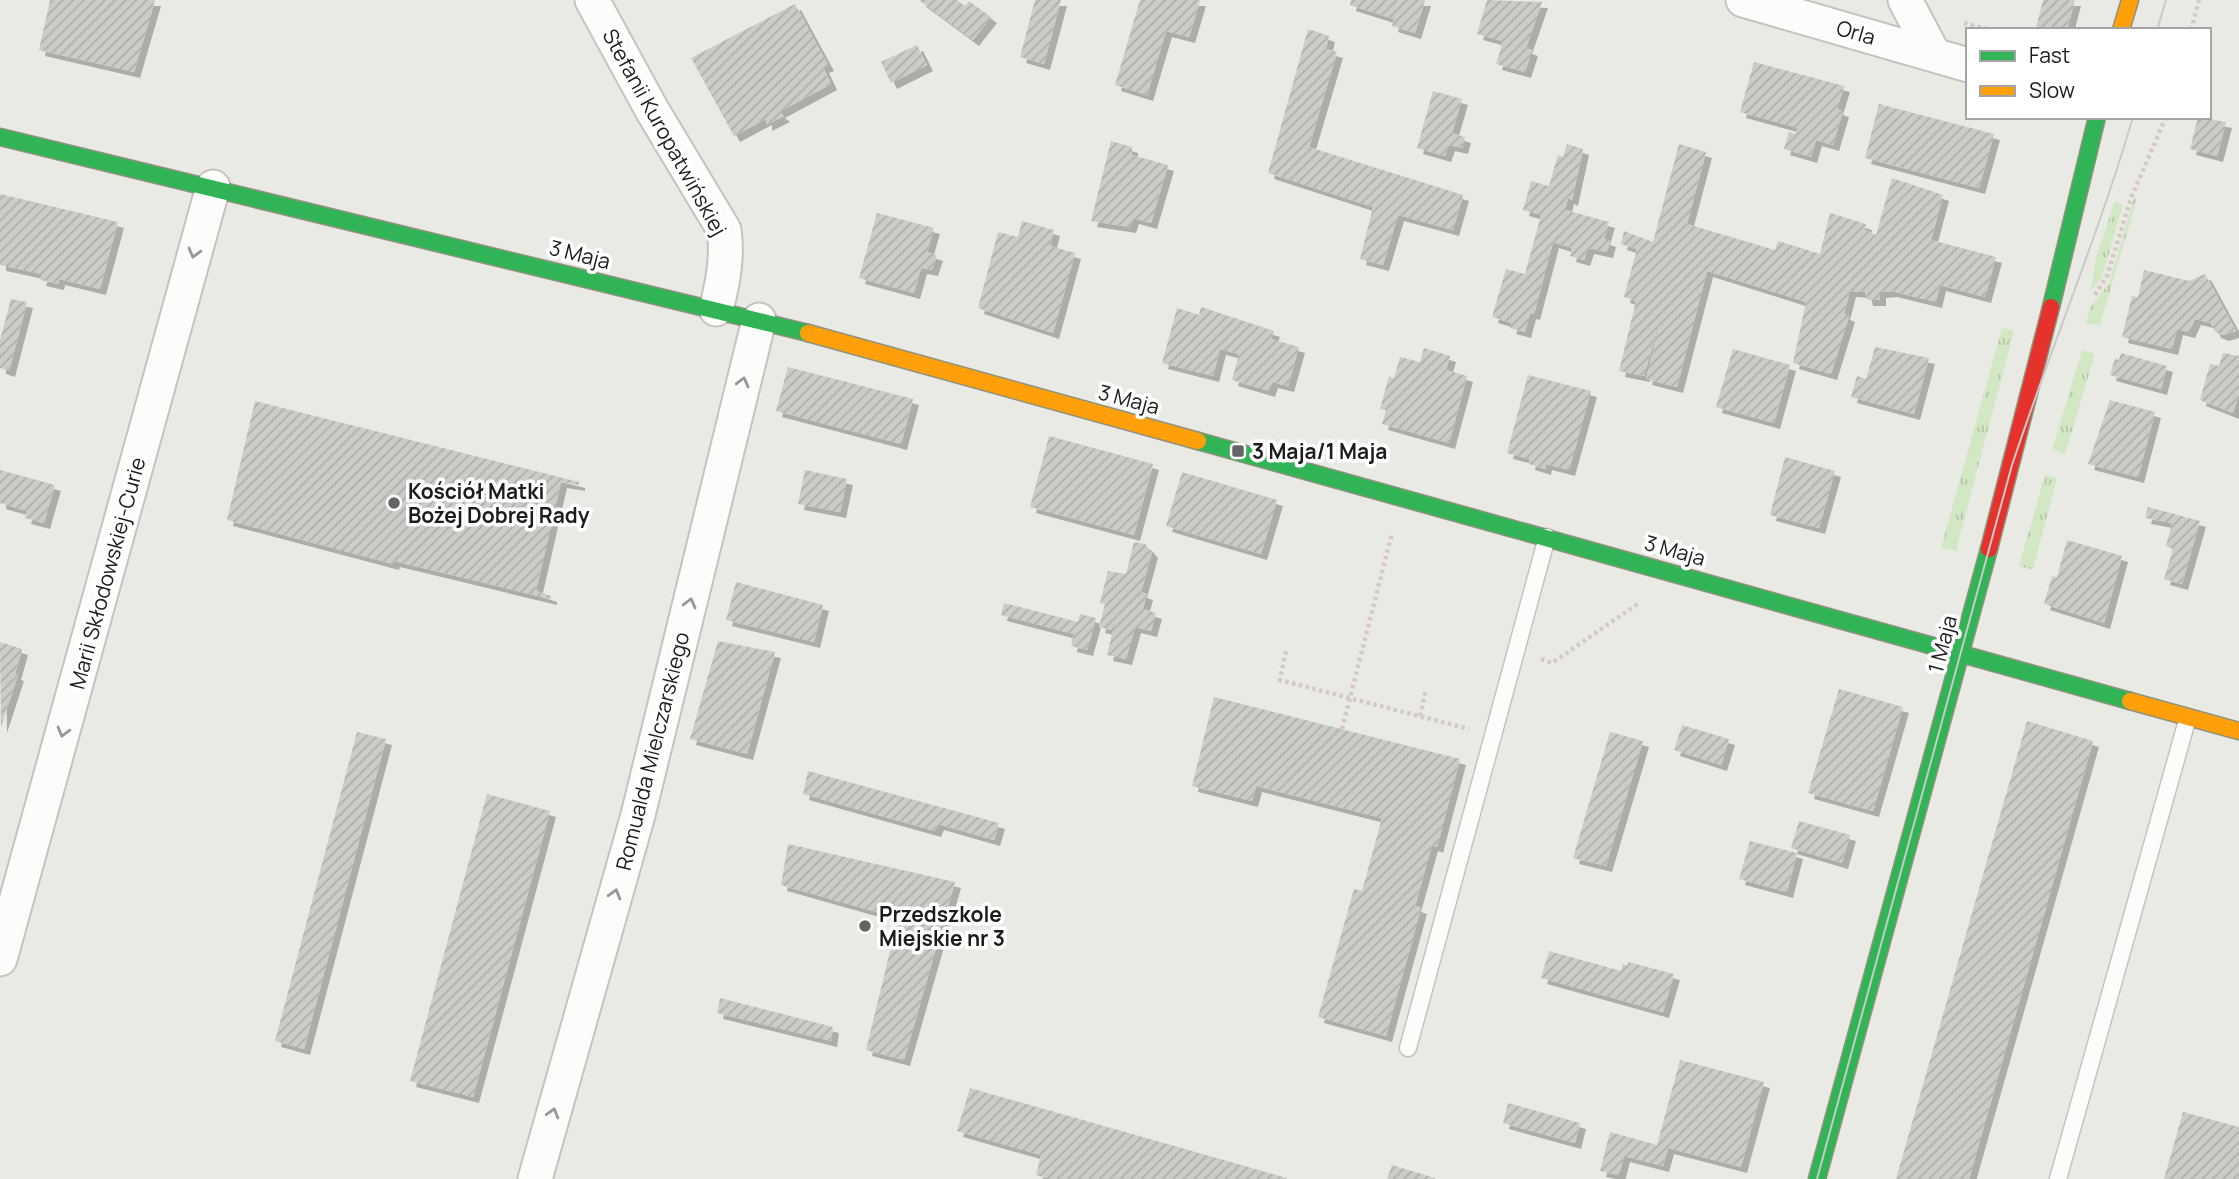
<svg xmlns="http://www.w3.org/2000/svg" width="2239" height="1179" viewBox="0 0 2239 1179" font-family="Manrope,sans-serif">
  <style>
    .grass { fill: url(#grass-tufts) }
    .building { fill: url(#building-hatch); filter: url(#shadow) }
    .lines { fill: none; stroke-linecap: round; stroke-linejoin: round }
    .lane-casing { stroke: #c3c3c1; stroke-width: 19 }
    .street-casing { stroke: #c3c3c1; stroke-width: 37 }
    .fast-casing { stroke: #8f937e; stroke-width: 19 }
    .slow-casing { stroke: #8f937e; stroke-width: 19 }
    .jam-casing { stroke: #8f937e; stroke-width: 19 }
    .path { stroke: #d5c9c5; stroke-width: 4.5; stroke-dasharray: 3.5 3.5; stroke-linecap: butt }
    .lane { stroke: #fcfcfb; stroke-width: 16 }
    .street { stroke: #fcfcfb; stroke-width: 33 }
    .fast { stroke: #30b455; stroke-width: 16 }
    .slow { stroke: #ff9f0a; stroke-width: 16 }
    .jam { stroke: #e5322d; stroke-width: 16 }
    .tram { stroke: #c9c9c8; stroke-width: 2 }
    .oneway { stroke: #979797 }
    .poi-dot { fill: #646462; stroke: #fff; stroke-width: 2.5 }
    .labels { text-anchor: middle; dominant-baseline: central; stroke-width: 7; stroke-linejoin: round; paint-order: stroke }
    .street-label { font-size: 21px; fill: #1c1c1c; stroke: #fff }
    .poi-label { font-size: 21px; font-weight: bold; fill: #1c1c1c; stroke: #fff; text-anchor: start }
  </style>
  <defs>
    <pattern id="grass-tufts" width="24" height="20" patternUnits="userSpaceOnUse" patternTransform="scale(1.75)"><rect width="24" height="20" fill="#d2e8c4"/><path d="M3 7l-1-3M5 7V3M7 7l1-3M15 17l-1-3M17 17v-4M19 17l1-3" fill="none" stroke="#b4c6a8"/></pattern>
    <pattern id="building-hatch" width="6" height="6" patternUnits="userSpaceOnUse" patternTransform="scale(1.75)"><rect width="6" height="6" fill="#cccbc8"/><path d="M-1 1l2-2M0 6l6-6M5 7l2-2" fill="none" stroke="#afaeab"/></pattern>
    <filter id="shadow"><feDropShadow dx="6" dy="6" stdDeviation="0" flood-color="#0004"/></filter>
  </defs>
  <rect width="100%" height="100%" fill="#eaeae5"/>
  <path class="grass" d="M2134 198 2137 199 2100 325 2086 323 2090 308 2109 283Z
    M2115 201 2123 205 2102 278 2091 290 2096 257Z
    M2002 328 2014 331 1956 551 1941 548Z
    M2082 350 2095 354 2065 454 2052 450Z
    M2045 475 2057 478 2033 570 2019 566Z"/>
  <path class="building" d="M50 0H155L134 72 39 50Z
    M919 0H957L965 6 969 1 991 17 973 40Z
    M1035 0H1061L1044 64 1020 57Z
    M1140 0H1200L1189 37 1166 31 1147 95 1115 85Z
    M1351 0H1425L1415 33 1392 26 1394 19 1350 5Z
    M1487 0 1542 2 1526 48 1532 50 1525 72 1496 64 1503 41 1477 34Z
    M2043 0H2075L2067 30 2036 28Z
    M795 4 828 65 823 67 831 84 779 112 784 116 766 125V119L734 136 691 58Z
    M1308 29 1329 36 1326 49 1337 52 1309 147 1463 195 1453 230 1398 215 1383 265 1360 259 1373 207 1268 173Z
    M917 45 927 65 891 83 881 62Z
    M1754 62 1844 86 1837 109 1843 111 1833 145 1816 140 1811 157 1784 149 1789 132 1795 134 1798 128 1740 112Z
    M1433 91 1462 99 1452 133 1465 137 1462 148 1449 145 1445 156 1417 148Z
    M1879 104 1994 134 1979 188 1865 158Z
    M2198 117 2226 122 2217 156 2190 149Z
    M1111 141 1132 147V155L1168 165 1151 223 1133 218 1130 227 1091 221Z
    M1567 144 1583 149 1572 200 1568 198 1565 210 1609 222 1604 239 1610 241 1607 252 1588 248 1584 260 1570 256 1572 248 1553 242 1534 314 1530 313 1525 332 1510 328 1512 323 1492 317 1506 269 1525 274 1541 215 1523 210 1531 181 1549 186 1558 155 1563 157Z
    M1679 144 1706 152 1687 224 1775 250 1778 241 1820 254 1830 213 1866 224 1865 230 1876 235 1892 178 1943 195 1931 240 1996 257 1985 297 1940 285 1936 302 1891 291 1880 292V300H1867L1865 292 1850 291 1844 314 1849 316 1831 374 1793 363 1806 302 1707 271 1677 387 1646 379 1665 301 1644 376 1619 371 1636 301 1624 297 1637 249 1621 244 1624 231 1653 242Z
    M0 194 118 222 100 289 59 279 58 284 40 280 42 274 0 265Z
    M877 213 934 228 927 252 937 255 932 270 921 268 914 293 859 278Z
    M1022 221 1054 230 1050 246 1075 253 1053 333 978 308 998 232 1018 237Z
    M2144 270 2189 281 2205 274 2236 331 2223 335 2215 332 2211 323 2195 319 2189 332 2177 329 2172 349 2122 337 2132 296 2138 297Z
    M11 299 27 302 9 371 0 368V340Z
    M1201 307 1274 331 1271 339 1299 347 1288 386 1272 382 1269 391 1232 380 1239 354 1220 349 1213 376 1162 363 1177 308 1199 315Z
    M1875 347 1929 358 1914 414 1851 397 1857 376 1866 379Z
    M1424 348 1450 356 1446 370 1467 376 1449 443 1382 424 1386 410 1380 409 1389 376 1394 378 1400 357 1420 362Z
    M1733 349 1790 365 1774 423 1716 407Z
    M2121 353 2167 366 2161 389 2110 375 2115 358 2119 360Z
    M2223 353 2239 356V394L2233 413 2200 400 2210 364 2219 366Z
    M788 367 913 399 901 444 776 411Z
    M1528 375 1591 391 1569 470 1546 464 1545 469 1529 464 1530 459 1507 453Z
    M2110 400 2155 412 2138 477 2088 464Z
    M255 401 579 482V485L561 482 536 591 551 596V599L394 561 393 564 227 520Z
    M1049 436 1153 464 1134 535 1030 507Z
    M1785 457 1835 471 1819 528 1770 515Z
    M0 470 55 485 44 523 25 518 27 511 0 503Z
    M805 470 847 479 840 512 798 504Z
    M1182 472 1277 500 1261 554 1166 526Z
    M2148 507 2200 521 2182 584 2164 579 2173 549 2166 546 2172 523 2145 518Z
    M2067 540 2122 556 2104 623 2044 604 2052 576 2057 577Z
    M1134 542 1145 544 1152 552 1141 592 1147 594 1143 609 1156 613 1151 631 1135 627 1126 659 1107 655 1115 622 1111 630 1099 627 1105 604 1100 603 1108 571 1126 574Z
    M736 582 823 605 814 642 726 620Z
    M1004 603 1078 622 1080 614 1096 618 1087 650 1071 646 1074 634 1001 615Z
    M718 641 775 652 747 754 690 739Z
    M0 642 22 649 15 674 18 675 1 727Z
    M1839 689 1903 707 1873 811 1808 793Z
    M1214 697 1460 759 1437 847 1432 845 1415 906 1421 908 1386 1036 1318 1017 1354 889 1362 891 1382 818 1256 786 1252 801 1192 786Z
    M2027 721 2093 741 1969 1179H1896Z
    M1682 725 1729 739 1721 765 1674 750Z
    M357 732 386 739 304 1049 275 1041Z
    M1610 732 1643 741 1606 866 1573 858Z
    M808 771 999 823 994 840 938 824 935 831 803 794Z
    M487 794 550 811 473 1097 410 1081Z
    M1799 821 1850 835 1842 863 1791 848Z
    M1750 841 1797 853 1787 892 1739 879Z
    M788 844 955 882 904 1060 866 1050 898 918 781 885Z
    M1549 951 1621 971 1623 964 1627 966 1628 962 1674 974 1663 1012 1541 978Z
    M720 998 833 1027 831 1041 717 1013Z
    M1680 1060 1764 1082 1741 1167 1668 1148 1663 1166 1624 1156 1619 1175 1600 1171 1610 1132 1657 1145Z
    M970 1088 1287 1178V1179H1050L1036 1175 1041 1155 957 1131Z
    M1508 1103 1580 1123 1575 1143 1503 1123Z
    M2183 1112 2239 1127V1179H2164Z
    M1392 1165 1435 1178V1179H1387Z"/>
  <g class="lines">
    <defs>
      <path id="lane" d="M1408 1048 1547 537
        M2058 1179 2188 717"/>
      <path id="street" d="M592 0 652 110 724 230C728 256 723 284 716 309
        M1743 0 1968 65
        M1905 0 1934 55
        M0 959 213 187
        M535 1179 638 815 759 320"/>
      <path id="fast" d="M0 137 808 333
        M2051 307 2097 117
        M1198 441 2130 701
        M1817 1179 1989 549"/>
      <path id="slow" d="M2121 30 2130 0
        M808 333 1198 441
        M2130 701 2239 731"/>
      <path id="jam" d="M1989 549 2051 307"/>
    </defs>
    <use href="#lane" class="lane-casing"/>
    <use href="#street" class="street-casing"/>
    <use href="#fast" class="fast-casing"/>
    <use href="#slow" class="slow-casing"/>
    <use href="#jam" class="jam-casing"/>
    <path class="path" d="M1964 23 1991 30
      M2191 30 2199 0
      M2095 295 2107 276 2131 198 2166 117
      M1286 651 1280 680 1469 729
      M1541 659 1552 663 1639 603
      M1420 716 1426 689
      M1342 729 1392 533"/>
    <use href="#lane" class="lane"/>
    <use href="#street" class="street"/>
    <use href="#fast" class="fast"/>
    <use href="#slow" class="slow"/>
    <use href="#jam" class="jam"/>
    <path class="tram" d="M2157 30 2166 0
      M1817 1179 2012 465C2051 348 2098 236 2133 117"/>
  </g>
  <defs><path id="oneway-chevron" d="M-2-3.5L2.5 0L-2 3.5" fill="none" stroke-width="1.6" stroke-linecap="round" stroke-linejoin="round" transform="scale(1.75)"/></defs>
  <g class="oneway">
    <use href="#oneway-chevron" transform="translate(194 253) rotate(105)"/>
    <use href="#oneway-chevron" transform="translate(743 382) rotate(-76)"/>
    <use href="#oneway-chevron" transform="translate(690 603) rotate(-76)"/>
    <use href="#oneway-chevron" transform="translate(63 732) rotate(105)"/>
    <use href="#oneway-chevron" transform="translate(615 894) rotate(-74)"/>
    <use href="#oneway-chevron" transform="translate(553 1113) rotate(-74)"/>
  </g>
  <g class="poi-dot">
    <rect x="1231" y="444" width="14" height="14" rx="3.5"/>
    <circle cx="394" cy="503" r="7"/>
    <circle cx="865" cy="926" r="7"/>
  </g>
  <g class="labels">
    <g class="street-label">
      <text transform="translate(1856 32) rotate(16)">Orla</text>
      <text transform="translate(665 132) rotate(61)">Stefanii Kuropatwińskiej</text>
      <text transform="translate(580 254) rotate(14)">3 Maja</text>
      <text transform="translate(1129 399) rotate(15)">3 Maja</text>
      <text transform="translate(1675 550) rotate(16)">3 Maja</text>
      <text transform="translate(107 573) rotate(-75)">Marii Skłodowskiej-Curie</text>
      <text transform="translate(1942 644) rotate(-75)">1 Maja</text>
      <text transform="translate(652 751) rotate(-76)">Romualda Mielczarskiego</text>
    </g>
    <g class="poi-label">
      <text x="1252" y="451">3 Maja/1 Maja</text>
      <text x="408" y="491">Kościół Matki<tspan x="408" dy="24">Bożej Dobrej Rady</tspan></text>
      <text x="879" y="914">Przedszkole<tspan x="879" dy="24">Miejskie nr 3</tspan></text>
    </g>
  </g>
  <rect x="1966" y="28" width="245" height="91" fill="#ffffff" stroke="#a4a4a4" stroke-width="2"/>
  <rect x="1980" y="51" width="35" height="10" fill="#30b455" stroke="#a4a4a4" stroke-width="2"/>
  <text x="2029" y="63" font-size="21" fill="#1c1c1c">Fast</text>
  <rect x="1980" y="86" width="35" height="10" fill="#ff9f0a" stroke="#a4a4a4" stroke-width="2"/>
  <text x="2029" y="98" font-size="21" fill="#1c1c1c">Slow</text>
</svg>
